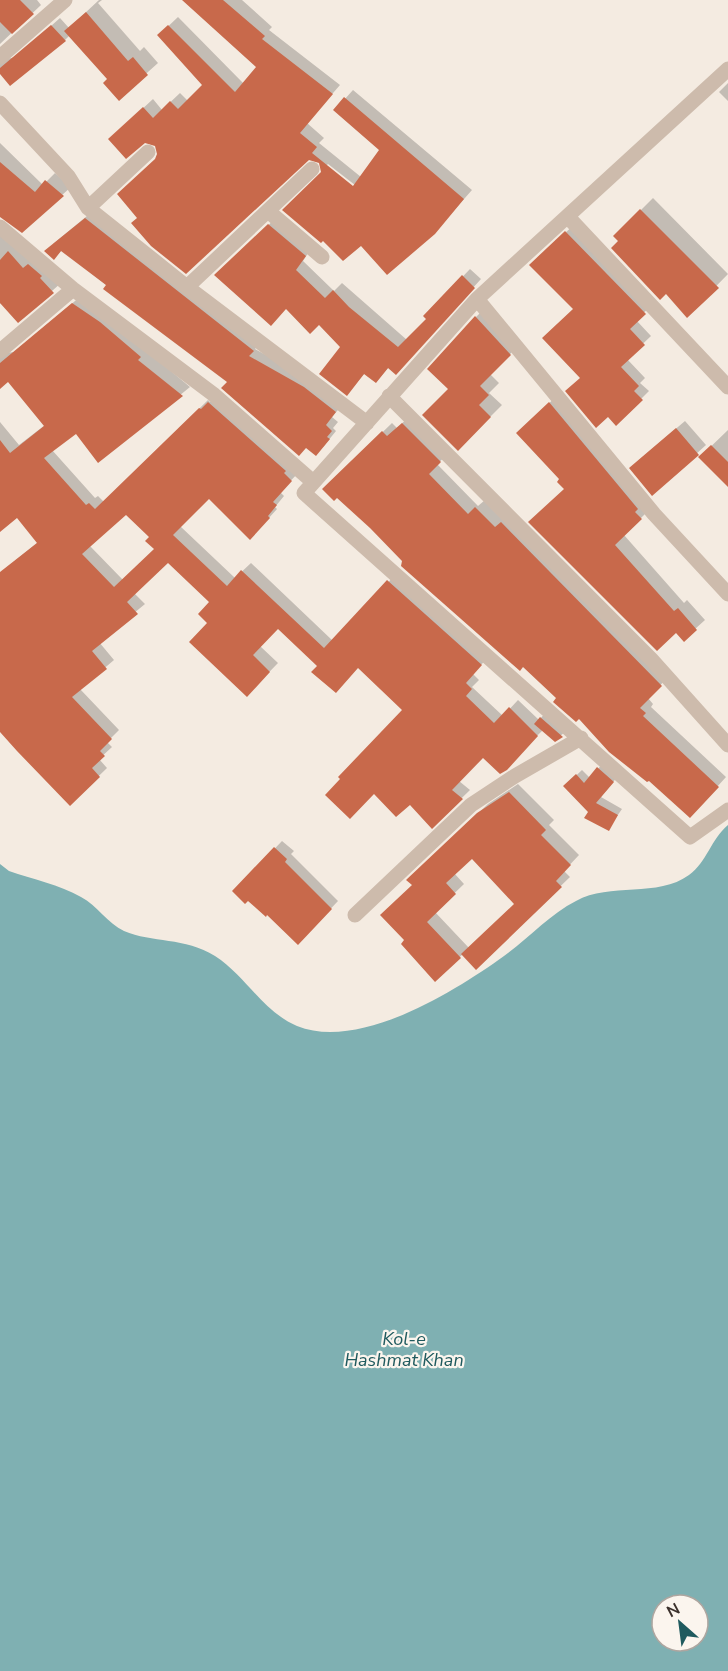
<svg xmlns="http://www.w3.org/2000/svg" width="728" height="1671" viewBox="0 0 728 1671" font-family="'Nunito Sans',sans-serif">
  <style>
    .water { fill: #7fb0b2; fill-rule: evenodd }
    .shadow { fill: #0003; fill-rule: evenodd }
    .building { fill: #c8694b; fill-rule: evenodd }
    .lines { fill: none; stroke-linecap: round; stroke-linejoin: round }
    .minor { stroke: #cdbbac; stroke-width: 15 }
    .labels { text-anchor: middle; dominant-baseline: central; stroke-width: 4.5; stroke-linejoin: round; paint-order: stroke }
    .water-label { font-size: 18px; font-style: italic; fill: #1f5a5e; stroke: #fbf5ee }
  </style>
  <rect width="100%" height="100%" fill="#f4ebe1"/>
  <path class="water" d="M728 825V1671H0V864L9 871C32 879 60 885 81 897 97 905 108 924 124 931 152 943 185 937 215 956 246 976 262 1011 297 1026 359 1051 454 992 504 956 528 939 550 914 576 901 610 882 658 898 689 875 707 862 711 839 728 825ZM662 1605H698V1641H662Z"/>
  <path class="shadow" d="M0 0H37L41 5 0 44Z
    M99 0H102L98 3 140 51 144 47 158 63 119 98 109 79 70 35 65 40 0 72V53L6 59 16 57 60 18 69 28Z
    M197 0H242L272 27 269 30 340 85 307 123 324 138 319 143 361 177 381 149 335 110 353 90 472 190 434 233 387 273 361 244 343 259 323 239 321 241 285 210 321 176 323 166 315 158 305 161 186 272 152 245 133 223 138 218 119 194 156 159 159 150 156 144 145 141 126 157 110 139 153 99 162 110 180 93 188 101 204 85 159 35 178 17 244 84 258 67 191 6ZM328 164 360 189 358 192 326 166Z
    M728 83V101L719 92Z
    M0 143 43 185 55 173 71 187 22 231 0 216Z
    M653 198 728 274 687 316 615 236Z
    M93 211 260 343 255 349 311 380 343 404 332 417 338 422 333 428 336 431 323 447 229 382 62 250 54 258 53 244Z
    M277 217 312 247 303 261 334 291 342 283 407 340 428 319 425 316 470 269 481 279 403 365 389 367 376 382 365 373 347 394 342 347 319 323 216 275Z
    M0 222 61 283 18 321 2 302 0 304Z
    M574 225 652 305 636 320 651 336 627 359 645 378 640 383 649 391 616 424 581 377 575 309 538 257Z
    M81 296 190 387 99 461 76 432 52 450 95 498 98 496 104 502 208 400 210 402 217 395 299 472 280 492 284 496 275 507 277 509 258 530 209 496 180 526 235 578 251 563 333 641 397 573 489 656 473 674 479 680 472 687 503 716 518 700 539 720 549 709 570 728 555 740 543 730 500 772 483 756 459 781 470 790 432 827 404 710 359 666H319L278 627 260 646 278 663 247 695 209 623 211 602 168 561 134 593 145 604 99 642 114 660 80 689 119 730 107 742 112 747 99 759 107 768 70 804 0 730V573L38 542 17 516 0 530V422L19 445 45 425 9 380 0 387V349L6 353 14 352ZM126 513 151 537 156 549 123 580 89 545Z
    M487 306 521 343 490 374 499 383 489 393 502 405 458 449 450 389 476 317Z
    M559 394 650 509 624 535 684 603 687 600 705 620 684 639 566 488 527 424Z
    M411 415 449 453 437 464 478 506 485 500 669 676 648 698 653 704 651 707 726 777 698 808 649 778 404 561 371 527 337 496 324 489 392 423 397 428Z
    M685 421 706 445 652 494 639 460Z
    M728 430V473L700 457Z
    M604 762 618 776 601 797 622 809 608 829 565 786 582 770 590 778Z
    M518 784 554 820 549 825 579 855 564 871 570 877 476 968 463 954 435 980 406 940 417 871 488 804ZM472 856 516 903 469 948 435 912 464 884 454 873Z
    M282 841 294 851 291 854 338 901 306 935 234 891Z"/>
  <path class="building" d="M0 0H20L34 14 12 34 0 22Z
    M182 0H223L265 36 262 39 333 94 300 133 317 147 312 153 353 186 379 150 333 110 344 97 464 199 435 234 387 275 361 246 343 261 323 241 321 243 282 210 321 172 319 163 309 160 186 274 151 246 131 223 137 218 117 194 155 159 157 154 155 146 145 143 126 159 108 139 143 107 153 118 170 101 178 109 202 85 157 35 168 25 235 92 256 67Z
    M86 12 128 61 133 57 148 75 119 101 103 83 107 79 64 31Z
    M51 25 66 41 10 86 0 74V68Z
    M0 162 35 192 45 180 64 196 22 233 0 217Z
    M640 209 719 288 687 318 666 294 660 300 611 248 618 241 613 236Z
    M85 218 254 351 249 356 304 387 336 412 326 425 332 431 327 437 330 439 316 456 306 448 299 456 221 388 227 382 103 289 106 285 61 251 54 260 44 251Z
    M268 224 306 256 296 270 325 298 333 290 349 307 398 347 426 319 423 316 462 275 475 288 396 375 388 368 376 383 364 374 347 396 319 374 340 347 319 325 310 334 286 309 271 326 214 275Z
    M565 231 646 314 630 329 645 345 621 367 639 386 634 391 643 400 616 426 608 417 596 428 565 391 580 378 542 338 573 309 529 265Z
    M8 251 23 268 28 264 42 276 40 278 54 293 18 323 0 303V260Z
    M72 303 100 322 141 357 138 360 183 396 98 463 76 434 44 458 86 505 89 503 95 509 199 408 201 409 208 402 286 471 284 473 292 481 273 502 277 505 268 516 270 518 250 540 209 499 173 535 227 586 241 570 324 648 387 580 482 665 466 683 472 689 466 696 494 723 509 707 538 736 507 770 500 774 483 758 452 790 463 799 432 829 410 805 396 817 374 794 350 819 325 795 340 779 338 777 402 710 358 668 336 693 311 672 317 666 278 629 253 655 270 672 247 697 189 642 207 623 198 614 209 602 168 563 127 602 138 614 92 651 107 669 72 697 112 739 100 751 105 756 92 768 100 777 70 806 17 751 0 732V572L37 543 17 518 0 532V440L10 453 44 426 8 382 0 389V363ZM126 515 149 537 145 541 154 549 114 587 82 554Z
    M475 316 511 355 480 386 489 395 479 405 491 417 458 451 422 415 448 389 427 369Z
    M549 402 638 509 635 512 642 519 615 545 674 611 678 608 697 630 684 642 676 633 657 651 528 522 564 489 557 482 559 479 516 433Z
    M402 423 441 462 429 474 468 514 475 507 495 527 501 522 662 686 640 708 646 713 643 716 719 787 690 818 649 781 647 782 609 752 579 719 576 722 553 702 556 698 523 667 520 671 401 566 402 561 370 528 337 498 334 501 322 489 382 431 387 436Z
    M676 428 699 455 652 496 629 468Z
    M711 445 728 462V487L698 457Z
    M540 717 563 737 555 742 534 724Z
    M597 767 614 782 596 803 618 815 609 831 584 818 588 812 563 786 576 774 584 783Z
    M509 792 546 830 541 835 571 865 556 881 562 887 476 970 461 954 514 904 472 859 446 883 456 894 427 922 461 958 435 982 401 944 404 940 380 915 412 885 406 880 477 813Z
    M274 847 287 859 285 862 332 909 298 945 267 915 266 917 248 901 245 904 232 891Z"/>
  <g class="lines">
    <path class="minor" d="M0 57 65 0
      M728 69 477 299 304 493 690 837 728 810
      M0 103 68 176 88 208 187 287 367 423
      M88 208 148 152
      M268 211 322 257
      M568 217 728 387
      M0 227 73 289 213 394 312 481
      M187 287 312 169
      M477 299 654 514 728 594
      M0 351 73 289
      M389 396 651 659 728 745
      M355 915 471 805 515 776 581 738"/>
  </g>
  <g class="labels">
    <g class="water-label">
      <text x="404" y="1339">Kol-e<tspan x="404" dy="21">Hashmat Khan</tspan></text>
    </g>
  </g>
  <g transform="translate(680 1623) rotate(332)"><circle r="28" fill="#fbf5ee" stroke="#aea6a0" stroke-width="1.5"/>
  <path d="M0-4.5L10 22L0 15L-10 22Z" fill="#1f5a5e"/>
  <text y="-9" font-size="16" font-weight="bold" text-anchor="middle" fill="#3b302b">N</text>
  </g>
</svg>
